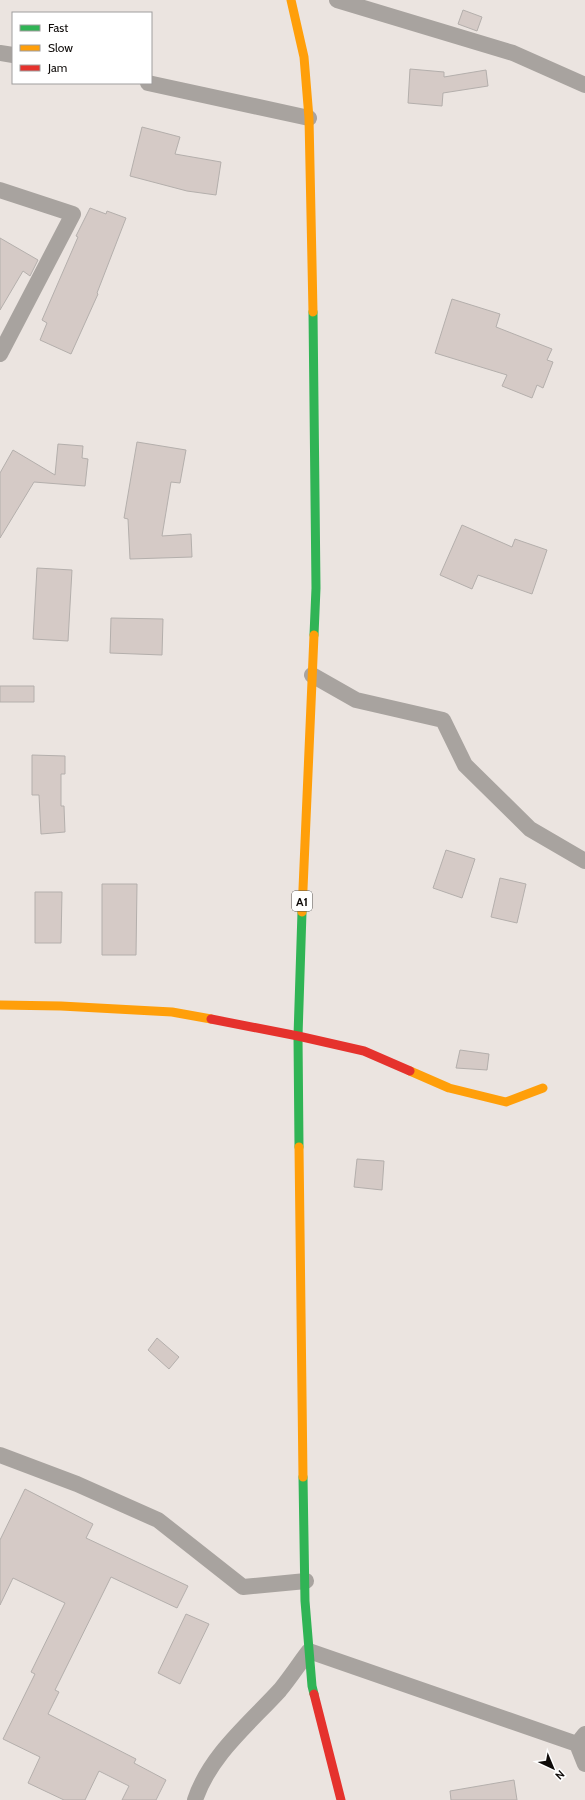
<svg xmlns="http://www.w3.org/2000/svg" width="585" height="1800" viewBox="0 0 585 1800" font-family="Cabin,sans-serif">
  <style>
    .building { fill: #d5cac6; stroke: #b4afac }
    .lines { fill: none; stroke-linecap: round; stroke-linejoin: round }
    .street { stroke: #a8a39f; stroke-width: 16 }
    .fast { stroke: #30b455; stroke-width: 9 }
    .slow { stroke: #ff9f0a; stroke-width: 9 }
    .jam { stroke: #e5322d; stroke-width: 9 }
    .labels { text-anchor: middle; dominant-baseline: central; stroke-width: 3; stroke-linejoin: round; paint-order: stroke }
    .shield { fill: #fff; stroke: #575453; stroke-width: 1 }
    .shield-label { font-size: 12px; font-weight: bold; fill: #0f0b09 }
  </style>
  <rect width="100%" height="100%" fill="#ebe4e0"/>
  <path class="building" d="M463 10 482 17 477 31 458 24Z
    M410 69 444 72V77L486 70 488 86 443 93 442 106 408 103Z
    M142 127 180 137 175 154 221 162 216 195 187 191 130 176Z
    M90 208 106 214 107 211 126 218 97 293 98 294 71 354 40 340 47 323 42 320 78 237 76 236Z
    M0 238 38 260 30 276 23 271 0 310Z
    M452 299 500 314 496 327 552 349 547 360 553 362 543 388 537 385 532 398 502 386 507 375 435 353Z
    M137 442 186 450 180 483 171 482 162 536 191 534 192 557 130 559 128 519 124 518Z
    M58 444 83 446 82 458 88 459 85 486 34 482 0 538V473L13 450 55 475Z
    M462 525 512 547 515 539 547 550 532 594 478 575 472 589 440 575Z
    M37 568 72 570 68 641 33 639Z
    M111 618 163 619 162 655 110 653Z
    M0 686H34V702H0Z
    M32 755 65 756V774H61V806H64L65 832 41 834 39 795H32Z
    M446 850 475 859 462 898 433 888Z
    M500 878 526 884 517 923 491 917Z
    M102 884H137L136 955H102Z
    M35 892H62L61 943H35Z
    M460 1050 489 1054 487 1070 456 1068Z
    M357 1159 384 1161 382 1190 354 1187Z
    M157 1338 179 1357 169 1369 148 1350Z
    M25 1489 93 1524 86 1538 188 1586 177 1608 111 1577 55 1690 59 1692 48 1714 136 1759 134 1763 166 1780 156 1800H122L129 1786 99 1771 85 1800H64L28 1783 40 1757 3 1739 35 1674 31 1672 65 1603 13 1578 0 1605V1540Z
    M186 1614 209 1624 180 1684 158 1673Z
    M514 1780 517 1800H451L450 1791Z"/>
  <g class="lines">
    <path class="street" d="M337 0 513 53 585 85
      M0 53 13 55
      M148 83 309 118
      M0 190 73 214 0 354
      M312 675 356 700 443 720 465 765 530 829 585 861
      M0 1455 77 1484 158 1520 243 1587 306 1581
      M577 1744 585 1764
      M195 1800C210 1755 249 1724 280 1690 290 1678 299 1664 309 1651L577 1744 585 1734"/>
    <path class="fast" d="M313 312 316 588 314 635
      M299 1147 298 1036 302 912
      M303 1477 305 1601 312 1686 314 1694"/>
    <path class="slow" d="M291 0 304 57 309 118 313 312
      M302 912 314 635
      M0 1005 61 1006 172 1012 211 1019
      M410 1071 449 1088 506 1102 543 1088
      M299 1147 303 1477"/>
    <path class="jam" d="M211 1019 298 1036 364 1051 410 1071
      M314 1694 341 1800"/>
  </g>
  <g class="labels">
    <rect class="shield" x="292" y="891" width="20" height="20" rx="3"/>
    <g class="shield-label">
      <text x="302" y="901">A1</text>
    </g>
  </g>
  <rect x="12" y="12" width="140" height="72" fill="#ffffff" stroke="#9f9d9d"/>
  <rect x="20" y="25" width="20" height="6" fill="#30b455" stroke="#9f9d9d"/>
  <text x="48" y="32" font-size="12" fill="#0f0b09">Fast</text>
  <rect x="20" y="45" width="20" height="6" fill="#ff9f0a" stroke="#9f9d9d"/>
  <text x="48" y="52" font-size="12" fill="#0f0b09">Slow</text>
  <rect x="20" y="65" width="20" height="6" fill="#e5322d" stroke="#9f9d9d"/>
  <text x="48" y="72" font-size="12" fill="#0f0b09">Jam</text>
  <g transform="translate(553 1768) rotate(136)" stroke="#ffffff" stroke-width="3" paint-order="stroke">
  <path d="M0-3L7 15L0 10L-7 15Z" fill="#0f0b09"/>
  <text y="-6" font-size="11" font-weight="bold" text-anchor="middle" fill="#0f0b09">N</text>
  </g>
</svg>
